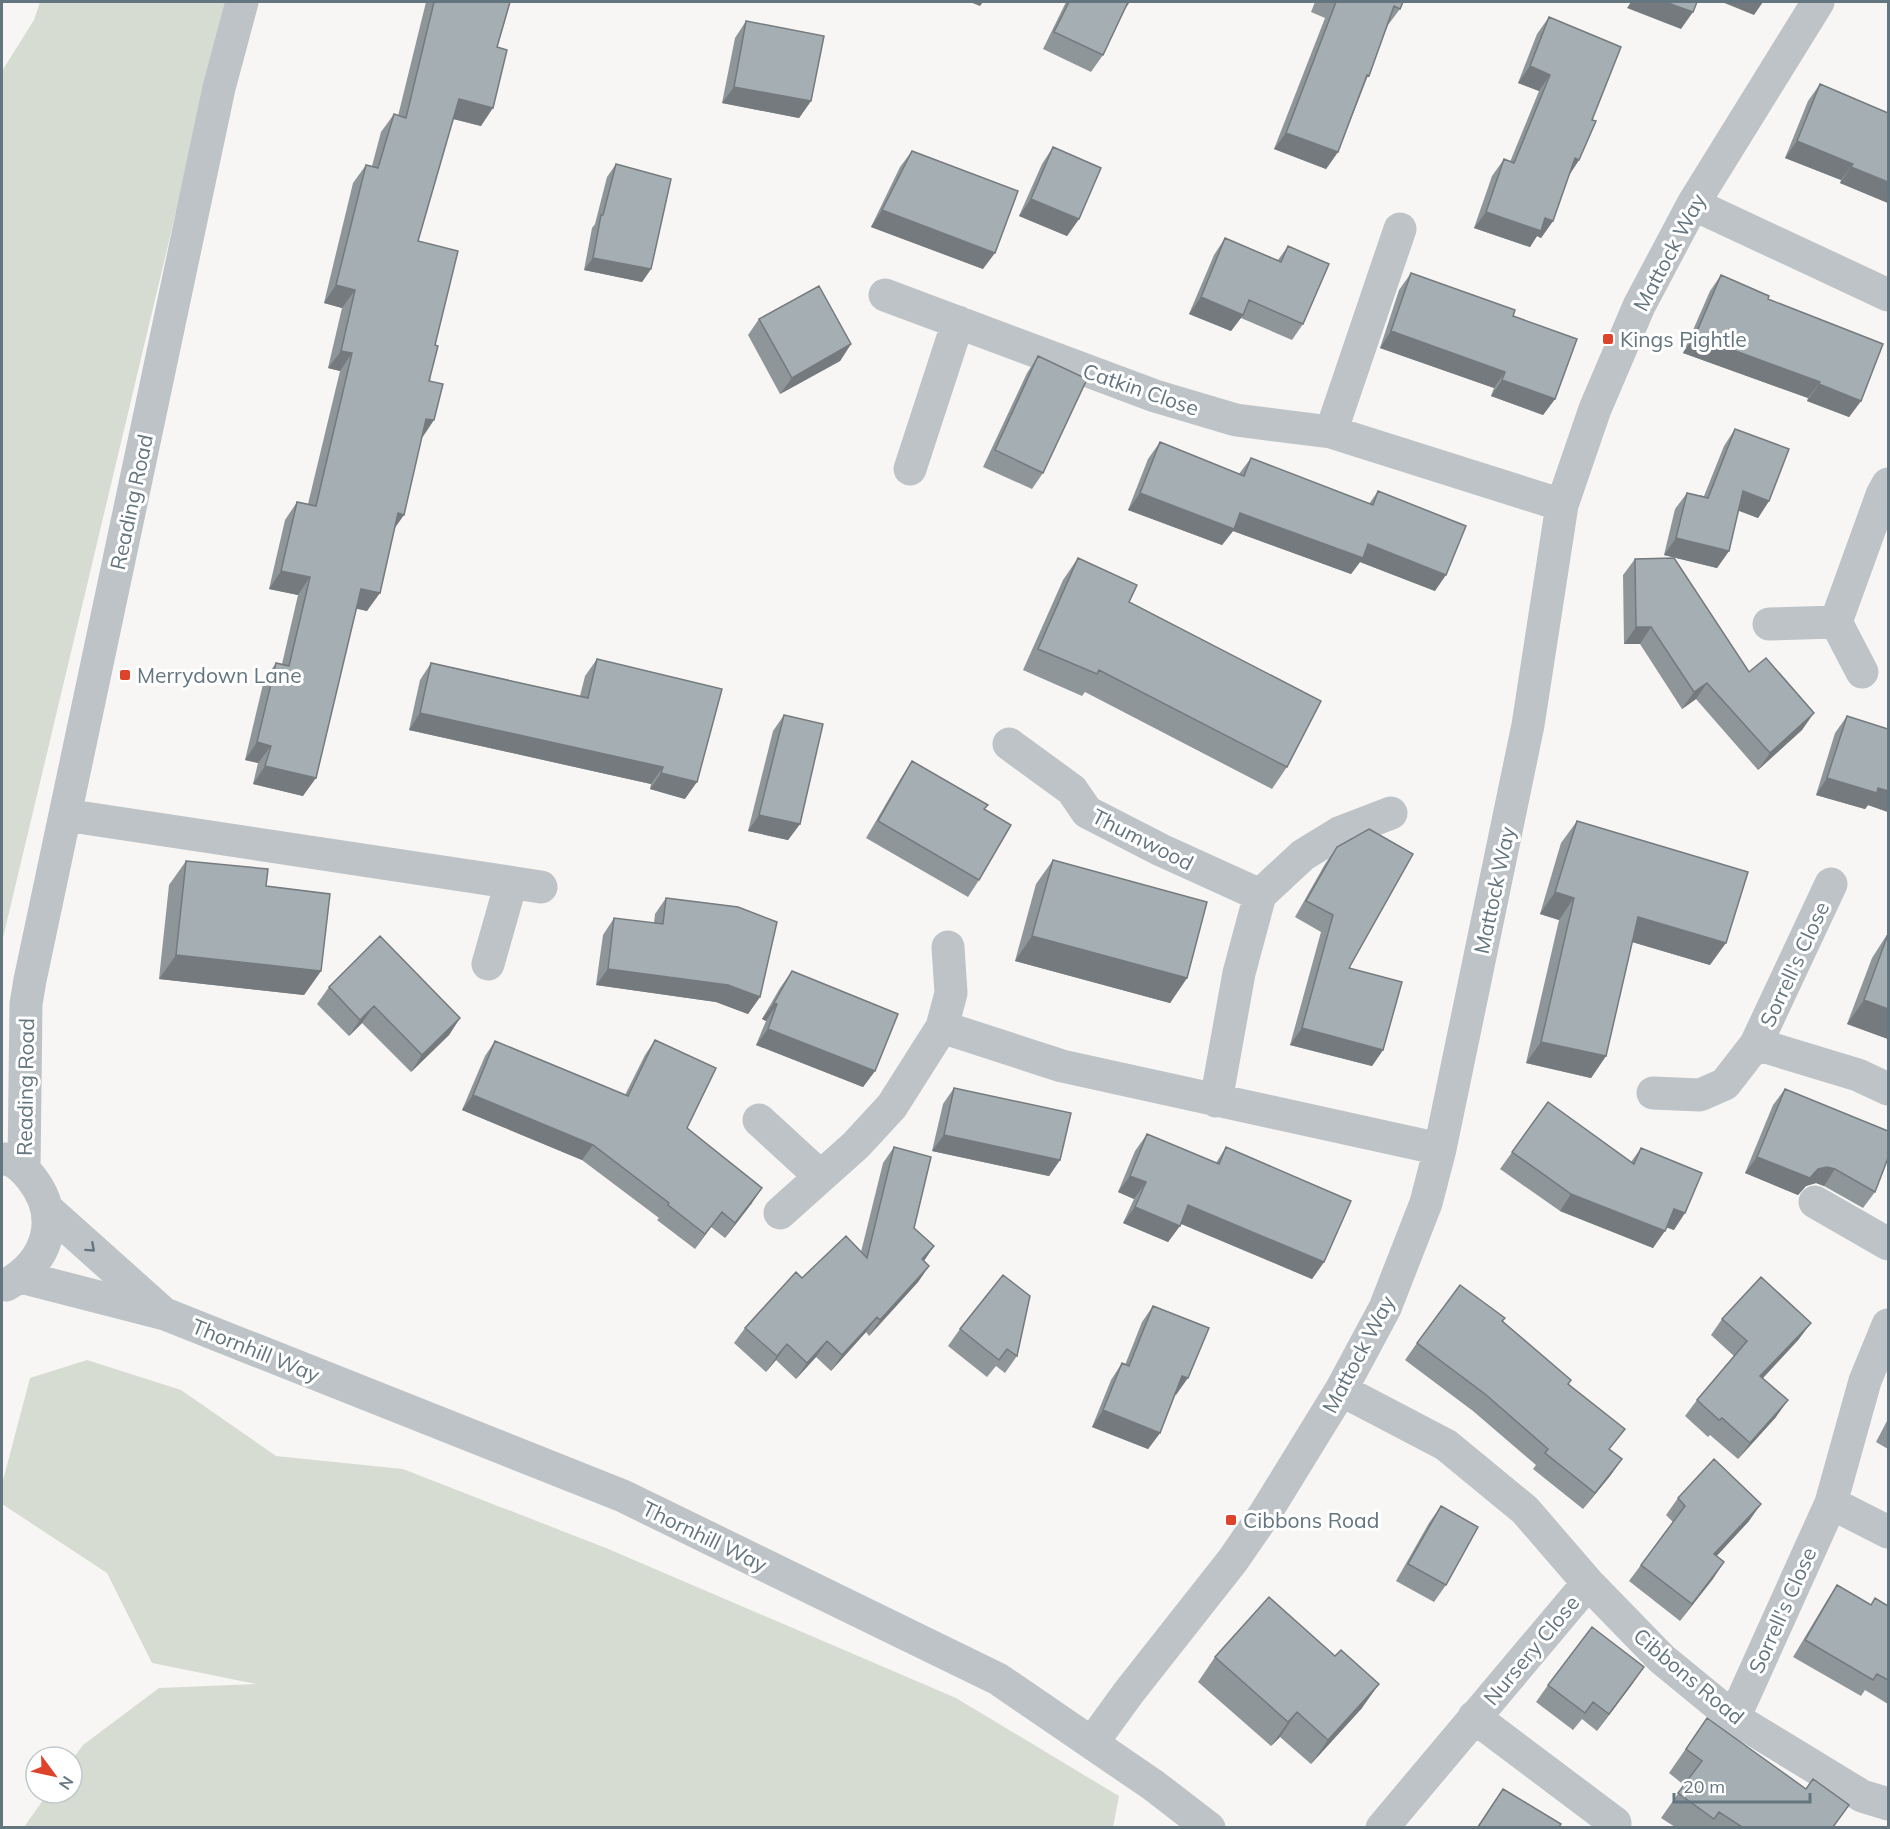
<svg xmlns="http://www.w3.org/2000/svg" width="1890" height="1829" viewBox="0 0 1890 1829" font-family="Mulish,sans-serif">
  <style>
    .green { fill: #d7dcd3 }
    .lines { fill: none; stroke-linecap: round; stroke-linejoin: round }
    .minor { stroke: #bdc3c6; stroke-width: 33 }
    .wall { fill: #8e969a }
    .shaded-wall { fill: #747a7d }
    .building { fill: #a5afb3; stroke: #747a7d; stroke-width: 1.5 }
    .oneway { stroke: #63757e }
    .poi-dot { fill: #de442c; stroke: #fff; stroke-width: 2 }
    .labels { text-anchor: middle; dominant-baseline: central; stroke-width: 6; stroke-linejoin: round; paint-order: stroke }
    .street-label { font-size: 21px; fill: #63757e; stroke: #fff }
    .poi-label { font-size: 21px; fill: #63757e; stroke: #fff; text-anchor: start }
  </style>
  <rect width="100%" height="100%" fill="#f7f6f4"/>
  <path class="green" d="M40 2H226L2 942V71L34 20Z
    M87 1360 181 1390 276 1456 403 1469 606 1548 956 1698 1119 1796 1113 1827H24L48 1793H72V1760L83 1745 159 1688 256 1684 152 1663 107 1573 2 1504V1484L30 1378Z"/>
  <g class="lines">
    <path class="minor" d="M1693 204 1888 295
      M885 295 1155 396 1236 420 1331 432 1562 505
      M1331 432 1400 229
      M910 469 958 322
      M1836 622 1882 495 1888 484
      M1769 624 1836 622 1862 672
      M1009 744 1072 790 1087 812 1161 850 1260 895
      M65 815 541 887
      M488 964 511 883
      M942 1027 1062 1066 1440 1149
      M1756 1044 1858 1075 1888 1089
      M1653 1093 1700 1095 1725 1084 1756 1044 1831 884
      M1216 1101 1239 973 1260 895 1303 855 1339 833 1391 813
      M759 1120 820 1176
      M24 1169 26 1004 30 980 219 88 242 2
      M1815 1202 1888 1244
      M47 1209 161 1311
      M780 1213 856 1145 892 1106 942 1027 951 993 948 947
      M21 1277 165 1314 623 1496 998 1679 1153 1785 1209 1828
      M6 1285C48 1262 62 1218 32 1179 25 1170 17 1161 6 1159
      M1341 1390 1446 1445 1525 1510 1588 1583 1662 1659 1734 1718 1862 1796 1888 1804
      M1831 1503 1888 1532
      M1474 1717 1615 1823
      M1734 1718 1831 1503 1865 1381 1888 1325
      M1092 1743 1129 1692 1233 1560 1266 1512 1341 1390 1385 1308 1426 1203 1440 1149 1528 725 1562 505 1595 409 1639 306 1693 204 1818 2
      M1382 1828 1588 1583"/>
  </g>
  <path class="wall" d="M426 2H510L497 47 481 126 453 119 418 241 435 345 422 438 394 529 367 611 356 608 303 796 253 784 258 763 245 760 264 680 276 663 282 664 298 595 269 589 285 520 297 502 308 504 340 371 328 368 342 308 324 303 353 183 366 165 372 166 381 132 394 114 398 116Z
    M1066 2H1130L1123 12 1103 55 1091 72 1043 49Z
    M1315 2H1403L1400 9 1388 25 1338 152 1326 169 1274 149 1325 18 1311 12Z
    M1549 17 1592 120 1579 160 1569 175 1553 221 1541 238 1537 236 1530 247 1474 228 1492 176 1504 159 1510 162 1539 91 1518 83 1537 34Z
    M746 21 811 101 799 118 722 103 735 38Z
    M1820 84 1888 203 1840 183 1841 180 1785 158 1808 101Z
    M1053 147 1079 219 1067 236 1019 216 1042 164Z
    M912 151 983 269 871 227 900 167Z
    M616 164 651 269 642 282 584 270 592 228 595 224 607 177Z
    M1225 238 1278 260 1288 246 1303 324 1292 340 1241 318 1231 331 1189 314 1214 255Z
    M1411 273 1513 316 1555 399 1543 415 1491 396 1494 388 1380 348 1399 290Z
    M1721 275 1768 299 1861 401 1849 417 1807 401 1808 398 1683 353 1710 291Z
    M759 319 851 344 840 361 780 394 748 335Z
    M1038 356 1043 473 1032 489 983 467 1027 373Z
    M1735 429 1769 501 1758 518 1738 510 1729 551 1717 568 1664 555 1675 509 1687 493 1704 496 1724 446Z
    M1160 442 1239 474 1251 458 1369 504 1378 491 1435 591 1360 562 1351 574 1233 531 1222 545 1128 510 1148 459Z
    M1078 558 1129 602 1287 767 1272 789 1085 692 1082 696 1023 670 1063 580Z
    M1635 559 1749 672 1802 730 1758 770 1696 699 1682 709 1640 644H1624L1623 575Z
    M597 659 685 799 650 789 651 784 409 730 420 680 431 663 580 696 585 676Z
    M784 715 800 824 788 840 748 831 773 731Z
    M1847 716 1888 729V812L1868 805 1865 809 1816 795 1835 733Z
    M912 761 984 809 979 880 968 897 866 838 901 778Z
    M1577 821 1710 965 1632 942 1606 1056 1591 1078 1526 1063 1559 920 1540 914 1561 843Z
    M1337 847 1349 968 1383 1050 1372 1066 1290 1045 1321 932 1295 917 1325 864Z
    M1053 860 1187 978 1170 1003 1015 961 1036 884Z
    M186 861 266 886 321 971 304 995 159 979 169 885Z
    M666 898 760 997 748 1014 716 1002 596 985 603 935 614 918 654 923 655 914Z
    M1888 933V1039L1847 1024 1872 958Z
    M792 971 875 1071 863 1087 756 1045 766 1021 762 1019 780 988Z
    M329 987 460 1018 449 1035 411 1072 362 1023 349 1036 317 1004Z
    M655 1040 687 1128 752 1203 725 1238 711 1227 695 1249 657 1220 659 1218 582 1160 462 1110 485 1056 495 1041 625 1095 645 1055Z
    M954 1088 1060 1160 1049 1176 932 1151 943 1104Z
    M1785 1089 1875 1192 1863 1208 1824 1186 1816 1183 1806 1186 1798 1195 1745 1173 1773 1105Z
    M1548 1102 1631 1162 1641 1148 1674 1230 1666 1227 1653 1248 1560 1211 1500 1169Z
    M1147 1134 1216 1163 1226 1147 1324 1262 1312 1279 1181 1224 1168 1242 1123 1223 1134 1199 1118 1192 1135 1151Z
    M894 1147 914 1228 934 1246 924 1261 929 1266 918 1282 869 1336 866 1332 831 1371 816 1357 796 1379 776 1360 766 1372 734 1343 745 1328 802 1278 861 1252 883 1163Z
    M1003 1275 1017 1356 1005 1373 996 1366 987 1377 948 1346 960 1329Z
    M1153 1306 1176 1395 1175 1394 1160 1433 1148 1449 1092 1427 1111 1380 1122 1363 1125 1365 1142 1322Z
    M1722 1319 1799 1339 1763 1378 1776 1417 1738 1459 1710 1435 1708 1437 1685 1416 1697 1400 1734 1356 1711 1335Z
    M1503 1321 1568 1384 1610 1450 1622 1459 1610 1476 1583 1509 1533 1469 1536 1465 1473 1411 1405 1360 1417 1343Z
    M1888 1419V1449L1876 1442Z
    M1678 1498 1749 1521 1716 1556 1724 1562 1680 1621 1629 1581 1673 1522 1666 1515Z
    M1441 1506 1446 1585 1434 1602 1396 1581 1429 1523Z
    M1837 1585 1871 1605 1888 1606V1704L1865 1690 1861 1696 1793 1657 1826 1602Z
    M1215 1657 1362 1708 1311 1764 1280 1737 1271 1746 1198 1682Z
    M1633 1683 1597 1731 1582 1719 1573 1730 1536 1702 1548 1685Z
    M1707 1718 1806 1789 1849 1805 1833 1827H1675L1661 1818 1684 1785 1669 1773Z
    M1503 1789 1559 1827H1477Z"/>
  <path class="shaded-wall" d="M970 2H983L980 6Z
    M1631 2H1665L1693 12 1681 29 1627 8Z
    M1722 2H1763L1754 15Z
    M1530 66 1550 75 1539 91 1518 83Z
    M734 87 811 101 799 118 722 103Z
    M459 99 493 108 481 126 446 117Z
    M1286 133 1338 152 1326 169 1274 149Z
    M1797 141 1853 164 1841 180 1785 158Z
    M1575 158 1579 160 1568 177Z
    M1851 167 1888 182V203L1840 183Z
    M1031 199 1079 219 1067 236 1019 216Z
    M882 210 995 253 983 269 871 227Z
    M1486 212 1545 218 1553 221 1541 238 1537 236 1530 247 1474 228Z
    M593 258 651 269 642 282 584 270Z
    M336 285 355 290 342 308 324 303Z
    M1201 297 1243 315 1231 331 1189 314Z
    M1391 331 1505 372 1494 388 1380 348Z
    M1695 336 1820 382 1808 398 1683 353Z
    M851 344 840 361 780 394 792 378Z
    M341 351 352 353 340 371 328 368Z
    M1502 380 1555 399 1543 415 1491 396Z
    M1819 384 1861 401 1849 417 1807 401Z
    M426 419 434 420 422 438Z
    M1743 491 1769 501 1758 518 1731 508Z
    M1140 493 1240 513 1368 544 1446 575 1435 591 1360 562 1351 574 1233 531 1222 545 1128 510Z
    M398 513 404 515 392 532Z
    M1676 538 1729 551 1717 568 1664 555Z
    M281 571 310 577 298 595 269 589Z
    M361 589 380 593 367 611 348 607Z
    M1636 627H1651L1640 644H1624Z
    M1707 683 1696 699 1682 709 1694 692Z
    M420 713 663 767 651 784 409 730Z
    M1814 713 1802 730 1758 770 1770 753Z
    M257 742 271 746 258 763 245 760Z
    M265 766 316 778 303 796 253 784Z
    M661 773 697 782 685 799 650 789Z
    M1827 778 1878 788 1888 791V812L1868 805 1865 809 1816 795Z
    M759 815 800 824 788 840 748 831Z
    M1555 892 1574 898 1559 920 1540 914Z
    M1638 917 1726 943 1710 965 1622 939Z
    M1032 936 1187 978 1170 1003 1015 961Z
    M176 955 321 971 304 995 159 979Z
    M608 969 728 985 760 997 748 1014 716 1002 596 985Z
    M1864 1000 1888 1009V1039L1847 1024Z
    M774 1003 777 1004 766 1021 762 1019Z
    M374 1006 362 1023 349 1036 360 1020Z
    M460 1018 449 1035 411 1072 422 1055Z
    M1302 1028 1383 1050 1372 1066 1290 1045Z
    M768 1029 875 1071 863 1087 756 1045Z
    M1541 1042 1606 1056 1591 1078 1526 1063Z
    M473 1095 593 1145 582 1160 462 1110Z
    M944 1135 1060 1160 1049 1176 932 1151Z
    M1757 1157 1818 1169 1827 1167 1835 1169 1824 1186 1816 1183 1806 1186 1798 1195 1745 1173Z
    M1130 1176 1146 1182 1134 1199 1118 1192Z
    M762 1188 752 1203 725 1238 735 1223Z
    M1571 1194 1665 1231 1653 1248 1560 1211Z
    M1188 1205 1324 1262 1312 1279 1177 1222Z
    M1135 1207 1180 1226 1168 1242 1123 1223Z
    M1674 1209 1685 1213 1674 1230 1662 1226Z
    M722 1212 711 1227 695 1249 705 1234Z
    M934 1246 923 1262 922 1259Z
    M929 1266 918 1282 869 1336 880 1320Z
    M877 1317 866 1332 831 1371 842 1355Z
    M1811 1323 1799 1339 1749 1393 1760 1376Z
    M827 1341 816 1357 796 1379 807 1363Z
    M787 1344 776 1360 766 1372 777 1356Z
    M1182 1376 1188 1378 1176 1395 1171 1393Z
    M1788 1400 1776 1417 1738 1459 1750 1443Z
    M1103 1410 1160 1433 1148 1449 1092 1427Z
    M1622 1459 1610 1476 1583 1509 1595 1493Z
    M1761 1504 1749 1521 1703 1571 1714 1554Z
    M1724 1562 1713 1579 1680 1621 1692 1604Z
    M1644 1667 1633 1683 1597 1731 1609 1714Z
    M1379 1684 1362 1708 1311 1764 1328 1740Z
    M1297 1712 1280 1737 1271 1746 1288 1722Z"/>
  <path class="building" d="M434 2H510L497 47 507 50 493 108 459 99 418 241 458 251 435 345 438 346 429 381 443 384 434 420 426 419 404 515 398 513 380 593 361 589 316 778 265 766 271 746 257 742 276 663 289 666 310 577 281 571 297 502 316 506 352 353 341 351 355 290 336 285 366 165 378 168 394 114 406 118Z
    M1069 2H1128L1103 55 1054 32Z
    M1336 2H1403L1400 9 1394 6 1369 76 1367 75 1338 152 1286 133Z
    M1665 2H1697L1693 12Z
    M1549 17 1621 47 1592 120 1596 121 1579 160 1575 158 1553 221 1545 218 1541 231 1486 212 1504 159 1514 163 1550 75 1530 66Z
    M746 21 824 36 811 101 734 87Z
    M1820 84 1888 113V182L1851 167 1853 164 1797 141Z
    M1053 147 1101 168 1079 219 1031 199Z
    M912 151 1018 191 995 253 882 210Z
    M616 164 671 179 651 269 593 258 601 215H603Z
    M1225 238 1281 262 1288 246 1329 264 1303 324 1249 300 1243 315 1201 297Z
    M1411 273 1515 310 1513 316 1577 339 1555 399 1502 380 1505 372 1391 331Z
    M1721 275 1769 296 1768 299 1883 344 1861 401 1819 384 1820 382 1695 336Z
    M819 286 851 344 792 378 759 319Z
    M1038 356 1087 379 1043 473 995 450Z
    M1735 429 1789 449 1769 501 1743 491 1729 551 1676 538 1687 493 1708 498Z
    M1160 442 1244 476 1251 458 1373 505 1378 491 1466 526 1446 575 1368 544 1363 558 1240 513 1234 529 1140 493Z
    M1078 558 1137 585 1129 602 1321 701 1287 767 1099 670 1097 674 1038 649Z
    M1674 558 1749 672 1766 658 1814 713 1770 753 1707 683 1694 692 1651 627H1636L1635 559Z
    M597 659 722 689 697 782 661 773 663 767 420 713 431 663 588 698Z
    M784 715 823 724 800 824 759 815Z
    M1847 716 1888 729V791L1878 788 1877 793 1827 778Z
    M912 761 988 805 984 809 1011 825 979 880 878 821Z
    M1577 821 1748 872 1726 943 1638 917 1606 1056 1541 1042 1574 898 1555 892Z
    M1369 829 1413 854 1349 968 1402 982 1383 1050 1302 1028 1333 915 1306 901 1337 847Z
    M1053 860 1207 902 1187 978 1032 936Z
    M186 861 268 869 266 886 330 894 321 971 176 955Z
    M666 898 738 907 777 922 760 997 728 985 608 969 614 918 663 924Z
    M1888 934V1009L1864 1000Z
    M380 936 460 1018 422 1055 374 1006 360 1020 329 987Z
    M792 971 898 1014 875 1071 768 1029 777 1004 774 1003Z
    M655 1040 716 1068 687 1128 762 1188 735 1223 722 1212 705 1234 668 1205 669 1203 593 1145 473 1095 495 1041 628 1096Z
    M954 1088 1071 1113 1060 1160 944 1135Z
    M1785 1089 1888 1131V1158L1875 1192 1835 1169 1827 1167 1818 1169 1810 1178 1757 1157Z
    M1548 1102 1634 1164 1641 1148 1702 1173 1685 1213 1674 1209 1665 1231 1571 1194 1512 1152Z
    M1147 1134 1219 1164 1226 1147 1351 1201 1324 1262 1188 1205 1180 1226 1135 1207 1146 1182 1130 1176Z
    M894 1147 931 1157 914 1228 934 1246 922 1259 929 1266 880 1320 877 1317 842 1355 827 1341 807 1363 787 1344 777 1356 745 1328 796 1272 802 1278 846 1236 867 1258Z
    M1003 1275 1030 1296 1017 1356 1007 1349 999 1360 960 1329Z
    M1761 1277 1811 1323 1760 1376 1788 1400 1750 1443 1722 1418 1719 1420 1697 1400 1747 1341 1722 1319Z
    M1460 1285 1505 1318 1502 1321 1571 1380 1568 1384 1625 1429 1609 1449 1622 1459 1595 1493 1545 1453 1548 1449 1485 1394 1417 1343Z
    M1153 1306 1209 1328 1188 1378 1182 1376 1160 1433 1103 1410 1122 1363 1129 1366Z
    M1714 1459 1761 1504 1714 1554 1724 1562 1692 1604 1641 1565 1685 1506 1678 1498Z
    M1441 1506 1478 1527 1446 1585 1408 1564Z
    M1837 1585 1871 1605 1875 1598 1888 1606V1680L1877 1674 1873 1680 1805 1640Z
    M1269 1597 1335 1656 1341 1650 1379 1684 1328 1740 1297 1712 1288 1722 1215 1657Z
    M1592 1627 1644 1667 1609 1714 1593 1702 1585 1713 1548 1685Z
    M1707 1718 1806 1789 1813 1779 1849 1805 1833 1827H1742L1719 1812 1714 1819 1678 1793 1702 1761 1686 1749Z
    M1503 1789 1561 1824 1559 1827H1478Z"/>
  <defs><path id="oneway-chevron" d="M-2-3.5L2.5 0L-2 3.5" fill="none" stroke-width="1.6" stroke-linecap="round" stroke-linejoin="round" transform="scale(1.5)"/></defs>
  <use class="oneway" href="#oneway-chevron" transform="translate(91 1248) rotate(42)"/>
  <g class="poi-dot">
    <rect x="1602" y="333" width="12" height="12" rx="3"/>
    <rect x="119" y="669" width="12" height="12" rx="3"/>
    <rect x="1225" y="1514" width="12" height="12" rx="3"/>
  </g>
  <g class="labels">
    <g class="street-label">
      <text transform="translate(1669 252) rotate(-62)">Mattock Way</text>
      <text transform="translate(1141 389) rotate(19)">Catkin Close</text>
      <text transform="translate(131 502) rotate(-78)">Reading Road</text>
      <text transform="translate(1143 839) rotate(27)">Thumwood</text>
      <text transform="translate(1494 890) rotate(-78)">Mattock Way</text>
      <text transform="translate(1794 964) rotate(-65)">Sorrell's Close</text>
      <text transform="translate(25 1087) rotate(-89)">Reading Road</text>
      <text transform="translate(256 1350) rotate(22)">Thornhill Way</text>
      <text transform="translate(1358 1354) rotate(-62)">Mattock Way</text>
      <text transform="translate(705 1536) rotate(26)">Thornhill Way</text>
      <text transform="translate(1782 1610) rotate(-66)">Sorrell's Close</text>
      <text transform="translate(1531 1650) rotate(-50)">Nursery Close</text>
      <text transform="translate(1689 1676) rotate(40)">Cibbons Road</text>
    </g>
    <g class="poi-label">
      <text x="1620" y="339">Kings Pightle</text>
      <text x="137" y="675">Merrydown Lane</text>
      <text x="1243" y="1520">Cibbons Road</text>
    </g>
  </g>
  <rect width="1890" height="1829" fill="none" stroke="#63757e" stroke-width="6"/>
  <g transform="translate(54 1775) rotate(123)"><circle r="28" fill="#ffffff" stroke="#c1c8cb" stroke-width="1.5"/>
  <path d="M0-4.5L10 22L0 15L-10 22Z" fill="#de442c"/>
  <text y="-9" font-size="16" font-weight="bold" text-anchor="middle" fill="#63757e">N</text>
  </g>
  <path d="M1674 1793v9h136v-9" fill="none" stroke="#63757e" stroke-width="3"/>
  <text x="1683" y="1793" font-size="18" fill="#63757e" stroke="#ffffff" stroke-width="4.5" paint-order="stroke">20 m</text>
</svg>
